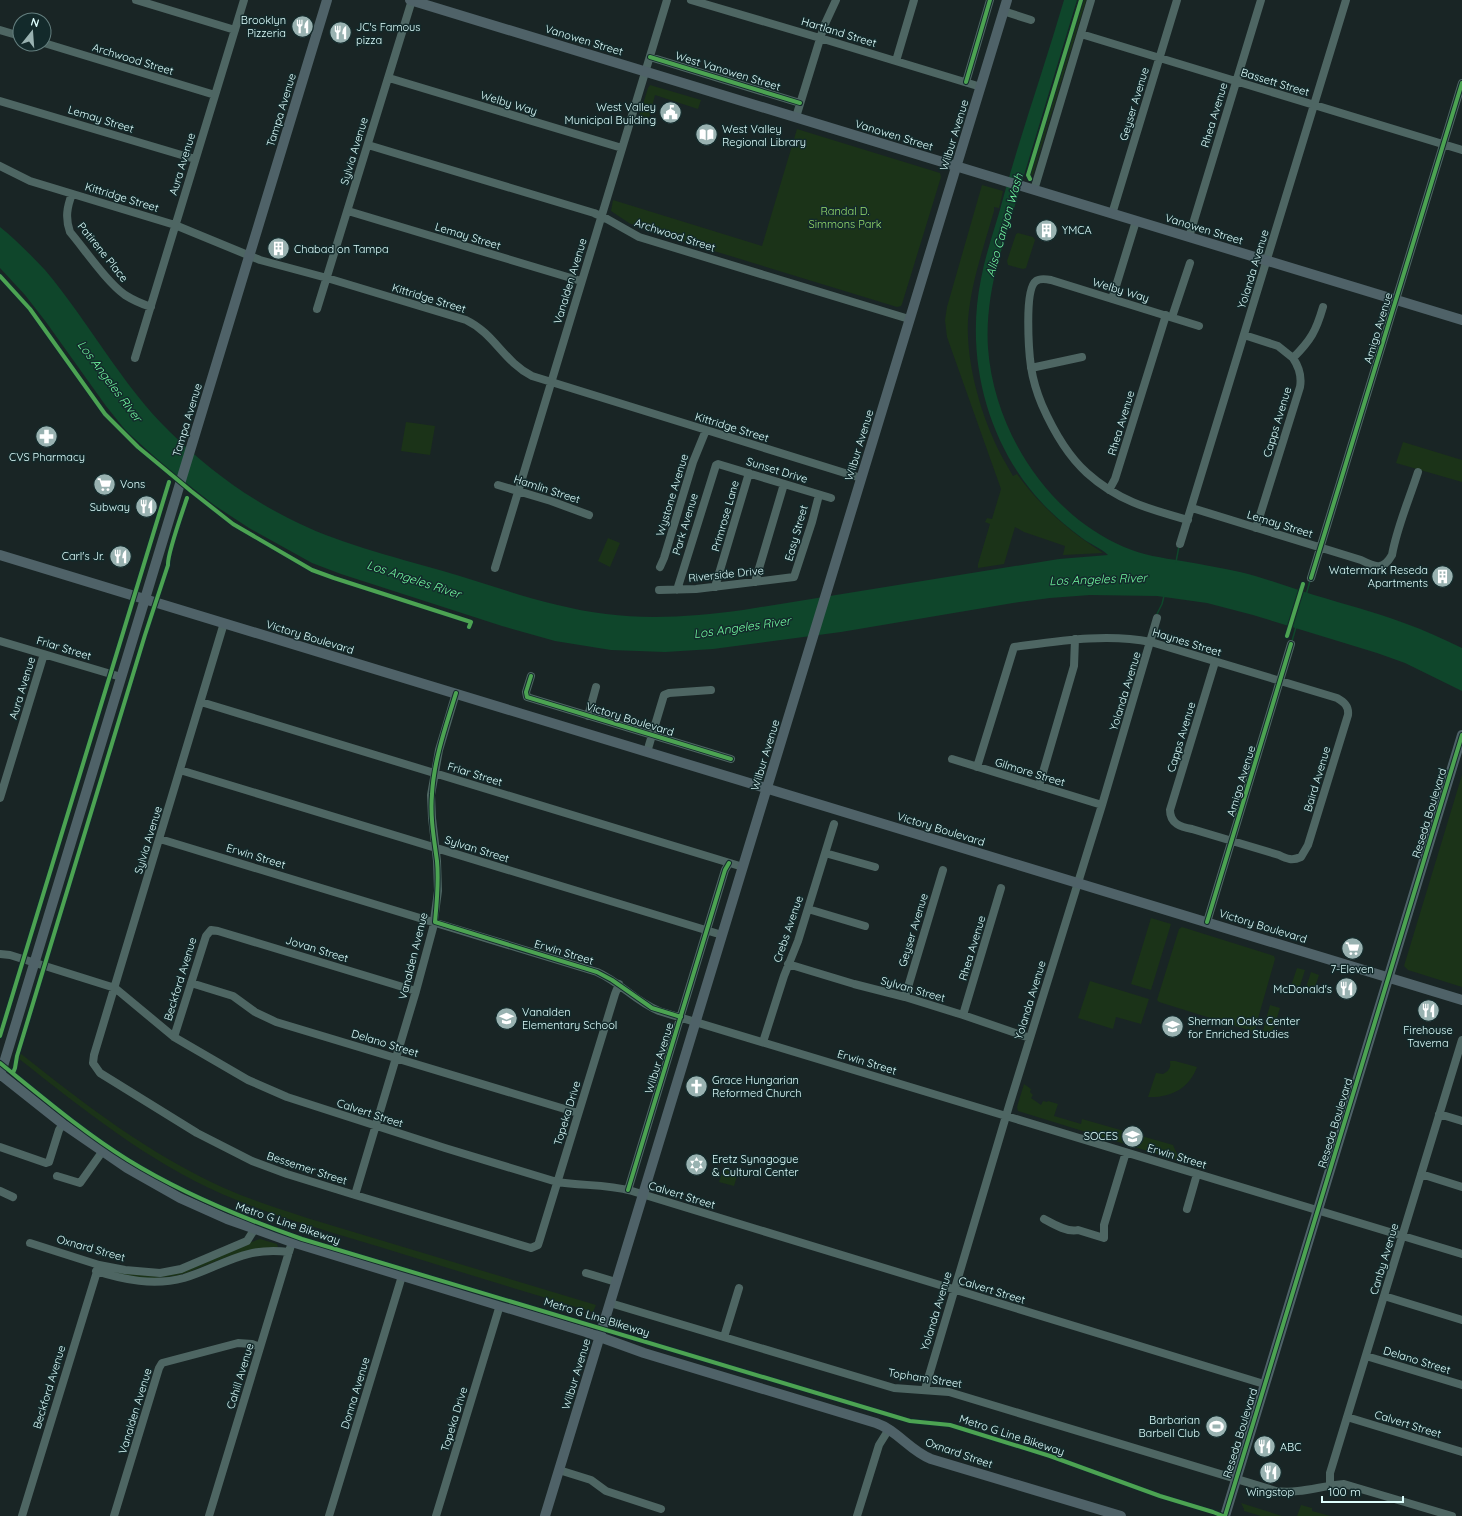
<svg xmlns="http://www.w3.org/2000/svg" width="1462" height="1516" viewBox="0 0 1462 1516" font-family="Quicksand,sans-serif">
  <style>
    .green { fill: #1b3318 }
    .water { fill: #0f462b }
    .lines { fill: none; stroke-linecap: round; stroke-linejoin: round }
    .stream { stroke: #0f462b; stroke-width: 1.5 }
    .minor { stroke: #4e6663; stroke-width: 8 }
    .major { stroke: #4f6268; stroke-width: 10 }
    .cycleway-casing { stroke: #132a2b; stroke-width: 6 }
    .cycleway { stroke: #4ca352; stroke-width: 4 }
    .labels { text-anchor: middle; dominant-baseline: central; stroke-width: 3; stroke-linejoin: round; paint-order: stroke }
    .poi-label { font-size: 11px; fill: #defefd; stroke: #132a2b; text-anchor: start }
    .street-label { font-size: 11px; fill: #defefd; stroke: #132a2b }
    .park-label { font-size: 11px; fill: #95dc6b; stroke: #132a2b }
    .water-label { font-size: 12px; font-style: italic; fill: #71f99f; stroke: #132a2b }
  </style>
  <rect width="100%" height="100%" fill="#192525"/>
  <path class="green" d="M1078 0H1086L1033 174 1030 177H1025Z
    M650 85 701 100 698 109 655 95 648 122 638 120 648 88Z
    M797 129 940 173 941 177 902 304 901 306 897 307 652 232 629 223 611 211 613 200 762 246Z
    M982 185 1003 191 999 208 994 207V211C984 246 971 283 968 320 966 358 978 404 993 438 998 451 1006 463 1013 476L1017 474C1041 507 1069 531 1103 553L1063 555 1065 546 1024 532 1015 527 1004 564 978 568V564L990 524 985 522 987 518 992 519 1001 489 947 337 945 320 947 307Z
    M1018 233 1033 237 1035 240 1026 268 1023 269 1008 265 1007 261 1016 234Z
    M406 422 435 426 430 455 401 451Z
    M1403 442 1462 460V482L1396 463Z
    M608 538 620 543 610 567 598 561Z
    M1462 775V987L1408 970 1404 966Z
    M1151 918 1171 924 1151 990 1131 984Z
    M1182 927 1274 956 1275 959 1255 1029 1252 1031 1159 1002 1157 1000 1179 929Z
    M1297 968 1305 970 1299 989 1291 986Z
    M1311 972 1319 975 1313 993 1305 991Z
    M1090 981 1149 999 1141 1024 1116 1017 1113 1029 1078 1018Z
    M1270 1005 1280 1008 1271 1037 1262 1034Z
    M20 1053C84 1104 149 1154 224 1188 251 1200 279 1209 307 1218L596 1305 593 1312C522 1291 451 1269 380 1247 327 1231 273 1216 222 1194 147 1161 83 1109 18 1058Z
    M1170 1061H1175L1197 1067C1189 1089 1170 1098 1148 1097L1156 1073 1163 1074C1169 1071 1171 1068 1170 1061Z
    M1024 1084 1031 1089 1030 1092 1033 1095 1031 1098 1041 1105 1043 1101 1047 1102 1048 1101 1058 1104 1054 1116 1081 1124 1082 1119 1173 1145 1180 1161 1018 1111 1017 1107Z
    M723 1169 738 1173 734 1186 719 1182Z
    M260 1239 277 1244 278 1247 247 1251 229 1256 186 1273 175 1276 147 1279 110 1273 108 1269 156 1275Z
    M1241 1503 1282 1516H1261L1244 1511V1509Z
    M1301 1505 1312 1508V1511L1330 1516H1297Z"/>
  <path class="water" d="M1064 0H1077L999 258C991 287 986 318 988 348 994 430 1047 514 1124 547 1143 555 1162 558 1182 561 1201 564 1221 568 1240 572 1265 578 1289 587 1314 595 1344 604 1375 612 1404 623 1424 630 1443 639 1462 648V691L1405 663 1377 653 1253 615 1207 603 1157 596 1090 595 1050 598 1013 603 841 632 713 649 665 652 611 650 555 641 502 626 341 574 312 563 249 528 214 505 167 468 126 431 106 406 46 322 25 295 0 268V227C16 240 31 255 45 270 89 322 121 384 170 432 205 466 244 496 288 518 336 543 391 556 443 571 497 587 550 607 606 614 652 620 697 616 743 610L1059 559 1108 555C1101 548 1090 544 1082 538 1063 524 1045 508 1030 489 984 431 966 352 981 279 986 251 997 223 1004 195 1022 130 1045 65 1064 0Z"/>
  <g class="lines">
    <path class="stream" d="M1176 562 1179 546
      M1306 595 1310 581
      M1157 614 1162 604 1164 596
      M1292 641 1296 627"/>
    <path class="minor" d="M136 0 235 30
      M691 0 820 38 981 87
      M1003 11 1031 20
      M0 30 20 36
      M1081 34 1462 150
      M44 43 215 95
      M650 57 800 103
      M896 61 914 0
      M389 78 622 148
      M966 82 990 0
      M0 101 195 159
      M796 117 824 26 836 0
      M368 145 594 213 607 219 639 237 909 319
      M0 166 30 181 175 225 260 260 327 278 466 320C495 334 503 361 532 376L861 478
      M1034 190 1091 0
      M72 194C67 207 65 218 70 232 86 251 106 281 125 295 133 300 142 304 151 307
      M348 211 581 281
      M1112 214 1177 0
      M1189 237 1261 0
      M1112 299 1136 221
      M317 309 412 0
      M1172 317 1190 263
      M1244 335 1278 346 1293 358
      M135 358 244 0
      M1031 368 1082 357
      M498 485 551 501 589 515
      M1109 490 1115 479 1166 315
      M1192 508 1361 560C1375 567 1383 571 1392 555 1397 527 1409 500 1418 472
      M1188 520C1149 509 1118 501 1087 473 1067 455 1053 430 1042 405 1037 393 1033 380 1031 367 1029 353 1024 289 1036 281 1040 278 1046 279 1051 280L1199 326
      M1256 528 1300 387C1302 376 1299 367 1293 358 1311 340 1316 331 1323 307
      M1180 544 1346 0
      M660 567 664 558 693 462 706 430
      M495 568 667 0
      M1311 578 1462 83
      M755 582 784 484
      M715 587 749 473
      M659 590 696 589 794 577 812 522 819 495
      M677 590 716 465 718 464 831 498
      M224 623 94 1055 93 1063 100 1073 197 1133 252 1161 287 1174 355 1195 531 1248 538 1245 539 1242 615 994 619 984
      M0 641 121 677
      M531 676 526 692 527 697 731 759
      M201 702 743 867
      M588 716 596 687
      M647 752 664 695 669 693 711 690
      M952 759 1102 805
      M977 767 1014 647C1059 641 1106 633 1151 642L1337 698C1344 702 1349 706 1348 715L1308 845 1301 857C1292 861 1287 859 1279 855L1192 829C1181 827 1170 824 1170 810L1215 662
      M180 770 722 935
      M1039 786 1074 666 1075 639
      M0 798 44 654
      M160 839 597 972C620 982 636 1002 659 1011L1462 1254
      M825 853 875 867
      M808 909 865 926
      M1207 922 1291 644
      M0 954 10 955 115 988 174 1037 248 1080 287 1097 445 1148 557 1182C583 1186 606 1184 632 1191L1264 1384
      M788 964 854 984 905 997 963 1015 1030 1038
      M191 983 233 996 255 1012 276 1022 578 1113
      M905 997 943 870
      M963 1015 1001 888
      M174 1037 206 936 211 930 218 931 416 991
      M763 1042 784 976 798 941 834 824
      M1439 1114 1462 1121
      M0 1147 46 1163 49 1162 59 1130 63 1124
      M1421 1174 1462 1187
      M57 1176 80 1183 102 1152
      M628 1190 725 870 729 863
      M0 1191 13 1197
      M355 1195 416 991 433 928 438 891 437 861 432 818 431 795 439 750 456 693
      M1187 1209 1197 1174
      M1044 1219C1053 1224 1068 1233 1078 1230L1104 1238V1225L1126 1152
      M30 1243 99 1265 125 1270 160 1273 181 1269 247 1241 254 1230
      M96 1271C124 1280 154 1286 184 1278 223 1266 244 1246 289 1252
      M586 1273 616 1282
      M1384 1296 1462 1320
      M610 1303 894 1388 949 1392 1276 1491C1300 1494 1320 1486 1344 1484L1452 1516
      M724 1337 739 1288
      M1366 1356 1462 1385
      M925 1389 1009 1106 1102 805 1157 618
      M1347 1417 1462 1452
      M559 1470 591 1480 606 1491 661 1509
      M1330 1485V1473L1462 1040
      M22 1516 99 1265
      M114 1516 159 1368 162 1363 238 1343 252 1344 260 1347
      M209 1516 292 1242
      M329 1516 402 1276
      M436 1516 500 1305
      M857 1516 879 1445 889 1429"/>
    <path class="major" d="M410 0 1462 320
      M0 555 1462 1000
      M0 1074 63 1124 127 1168 180 1198 227 1219 292 1242 586 1332 644 1353 876 1423C897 1430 910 1451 931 1459L1121 1516
      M0 1076 327 0
      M545 1516 1007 0
      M1225 1516 1462 735"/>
    <defs>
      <path id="cycleway" d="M650 57 800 103
        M966 82 990 0
        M1030 179 1028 175 1081 0
        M0 276 30 309 105 414 138 447 191 491 233 524 312 570 334 578 471 622 469 627
        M1311 578 1462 83
        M1287 636 1303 584
        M531 676 526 692 527 697 731 759
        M456 693C446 726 434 759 432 794 430 817 434 839 437 861 439 882 437 901 435 922L597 972 612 980 652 1008 681 1017
        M1207 922 1291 644
        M0 1036 169 482
        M0 1063C42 1097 83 1132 128 1160 183 1194 242 1218 302 1239L910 1421 950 1425 1050 1456 1160 1496 1213 1512 1223 1516
        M13 1073 15 1068 17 1056 145 635 168 565C167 555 183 510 187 498
        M628 1190 725 870 729 863
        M1225 1516 1462 735"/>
    </defs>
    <use href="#cycleway" class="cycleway-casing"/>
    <use href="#cycleway" class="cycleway"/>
  </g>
  <defs>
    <symbol id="restaurant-disc" viewBox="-11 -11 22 22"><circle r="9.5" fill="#99b2b1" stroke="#132a2b"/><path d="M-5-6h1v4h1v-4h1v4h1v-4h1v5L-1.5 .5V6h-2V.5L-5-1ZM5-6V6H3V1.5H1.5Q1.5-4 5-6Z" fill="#fff"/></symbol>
    <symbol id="civic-disc" viewBox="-11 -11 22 22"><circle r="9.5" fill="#99b2b1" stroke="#132a2b"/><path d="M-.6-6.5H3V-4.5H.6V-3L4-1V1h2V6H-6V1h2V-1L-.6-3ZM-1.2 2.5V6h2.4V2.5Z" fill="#fff"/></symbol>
    <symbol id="library-disc" viewBox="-11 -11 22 22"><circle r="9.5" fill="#99b2b1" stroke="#132a2b"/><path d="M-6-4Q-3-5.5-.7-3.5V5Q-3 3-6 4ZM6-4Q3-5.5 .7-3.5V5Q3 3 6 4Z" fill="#fff"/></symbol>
    <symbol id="building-disc" viewBox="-11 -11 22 22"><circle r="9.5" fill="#99b2b1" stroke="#132a2b"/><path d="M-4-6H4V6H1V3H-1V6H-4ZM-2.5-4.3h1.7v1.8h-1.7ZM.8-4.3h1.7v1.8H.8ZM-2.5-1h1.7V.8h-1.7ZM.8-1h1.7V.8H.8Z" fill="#fff"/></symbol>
    <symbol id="pharmacy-disc" viewBox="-11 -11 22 22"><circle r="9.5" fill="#99b2b1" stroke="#132a2b"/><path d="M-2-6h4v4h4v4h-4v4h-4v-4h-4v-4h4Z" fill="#fff"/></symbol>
    <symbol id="supermarket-disc" viewBox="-11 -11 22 22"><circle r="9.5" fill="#99b2b1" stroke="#132a2b"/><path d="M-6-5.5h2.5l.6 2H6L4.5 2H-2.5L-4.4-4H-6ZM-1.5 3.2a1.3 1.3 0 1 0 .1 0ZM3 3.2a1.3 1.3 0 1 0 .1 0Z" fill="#fff"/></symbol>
    <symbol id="school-disc" viewBox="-11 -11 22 22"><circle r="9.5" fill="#99b2b1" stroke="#132a2b"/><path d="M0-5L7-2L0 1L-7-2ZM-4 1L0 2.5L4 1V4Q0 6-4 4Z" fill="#fff"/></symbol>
    <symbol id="church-disc" viewBox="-11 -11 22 22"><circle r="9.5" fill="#99b2b1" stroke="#132a2b"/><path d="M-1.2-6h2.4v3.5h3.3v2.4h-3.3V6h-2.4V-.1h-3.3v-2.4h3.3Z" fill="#fff"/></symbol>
    <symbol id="synagogue-disc" viewBox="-11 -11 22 22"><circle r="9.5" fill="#99b2b1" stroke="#132a2b"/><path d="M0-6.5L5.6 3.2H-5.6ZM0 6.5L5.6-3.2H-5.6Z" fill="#fff"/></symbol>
    <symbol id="stadium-disc" viewBox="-11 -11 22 22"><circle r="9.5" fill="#99b2b1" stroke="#132a2b"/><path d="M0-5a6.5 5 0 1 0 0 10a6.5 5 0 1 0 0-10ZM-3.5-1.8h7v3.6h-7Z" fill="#fff"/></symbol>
  </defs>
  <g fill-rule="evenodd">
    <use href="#restaurant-disc" x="290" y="14" width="25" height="25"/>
    <use href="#restaurant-disc" x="328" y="20" width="25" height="25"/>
    <use href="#civic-disc" x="658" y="100" width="25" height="25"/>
    <use href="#library-disc" x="694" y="122" width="25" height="25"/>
    <use href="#building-disc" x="1034" y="218" width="25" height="25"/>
    <use href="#building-disc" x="266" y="236" width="25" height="25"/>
    <use href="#pharmacy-disc" x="34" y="424" width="25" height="25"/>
    <use href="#supermarket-disc" x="92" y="472" width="25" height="25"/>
    <use href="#restaurant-disc" x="134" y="494" width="25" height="25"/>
    <use href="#restaurant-disc" x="108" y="544" width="25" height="25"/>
    <use href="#building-disc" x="1430" y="564" width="25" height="25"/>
    <use href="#supermarket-disc" x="1340" y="936" width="25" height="25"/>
    <use href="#restaurant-disc" x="1334" y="976" width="25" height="25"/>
    <use href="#restaurant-disc" x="1416" y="998" width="25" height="25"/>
    <use href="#school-disc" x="494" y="1006" width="25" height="25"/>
    <use href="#school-disc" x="1160" y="1014" width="25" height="25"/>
    <use href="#church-disc" x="684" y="1074" width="25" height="25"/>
    <use href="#school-disc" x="1120" y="1124" width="25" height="25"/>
    <use href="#synagogue-disc" x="684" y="1152" width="25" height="25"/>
    <use href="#stadium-disc" x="1204" y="1414" width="25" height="25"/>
    <use href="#restaurant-disc" x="1252" y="1434" width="25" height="25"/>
    <use href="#restaurant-disc" x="1258" y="1460" width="25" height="25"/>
  </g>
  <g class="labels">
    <g class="poi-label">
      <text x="286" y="20" text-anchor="end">Brooklyn<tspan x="286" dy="13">Pizzeria</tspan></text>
      <text x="356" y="27">JC's Famous<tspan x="356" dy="13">pizza</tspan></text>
      <text x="656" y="107" text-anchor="end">West Valley<tspan x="656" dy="13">Municipal Building</tspan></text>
      <text x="722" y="129">West Valley<tspan x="722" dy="13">Regional Library</tspan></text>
      <text x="1062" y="230">YMCA</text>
      <text x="294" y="249">Chabad on Tampa</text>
      <text x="47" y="457" text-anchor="middle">CVS Pharmacy</text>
      <text x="120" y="484">Vons</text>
      <text x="130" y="507" text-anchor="end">Subway</text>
      <text x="104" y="556" text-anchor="end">Carl's Jr.</text>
      <text x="1428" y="570" text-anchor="end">Watermark Reseda<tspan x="1428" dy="13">Apartments</tspan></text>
      <text x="1352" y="969" text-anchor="middle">7-Eleven</text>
      <text x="1332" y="989" text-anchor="end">McDonald's</text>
      <text x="522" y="1012">Vanalden<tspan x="522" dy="13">Elementary School</tspan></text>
      <text x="1188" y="1021">Sherman Oaks Center<tspan x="1188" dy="13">for Enriched Studies</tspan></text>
      <text x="1428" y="1030" text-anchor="middle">Firehouse<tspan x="1428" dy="13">Taverna</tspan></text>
      <text x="712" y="1080">Grace Hungarian<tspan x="712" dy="13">Reformed Church</tspan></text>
      <text x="1118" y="1136" text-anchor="end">SOCES</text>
      <text x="712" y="1159">Eretz Synagogue<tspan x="712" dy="13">&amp; Cultural Center</tspan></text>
      <text x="1200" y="1420" text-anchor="end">Barbarian<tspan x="1200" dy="13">Barbell Club</tspan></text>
      <text x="1280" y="1447">ABC</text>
      <text x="1270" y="1492" text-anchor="middle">Wingstop</text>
    </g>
    <g class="street-label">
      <text transform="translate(839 32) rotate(17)">Hartland Street</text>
      <text transform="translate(584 40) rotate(17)">Vanowen Street</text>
      <text transform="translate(133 59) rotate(17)">Archwood Street</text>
      <text transform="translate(728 71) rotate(17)">West Vanowen Street</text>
      <text transform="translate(1275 82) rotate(17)">Bassett Street</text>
      <text transform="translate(509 103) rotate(17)">Welby Way</text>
      <text transform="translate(1134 104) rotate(-73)">Geyser Avenue</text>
      <text transform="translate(281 110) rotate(-73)">Tampa Avenue</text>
      <text transform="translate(1214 115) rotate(-73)">Rhea Avenue</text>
      <text transform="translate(101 119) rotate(17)">Lemay Street</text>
      <text transform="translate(894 135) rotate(17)">Vanowen Street</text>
      <text transform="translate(954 135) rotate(-73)">Wilbur Avenue</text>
      <text transform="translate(354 151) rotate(-73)">Sylvia Avenue</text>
      <text transform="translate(182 164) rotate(-73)">Aura Avenue</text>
      <text transform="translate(122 197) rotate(17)">Kittridge Street</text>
      <text transform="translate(1204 229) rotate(17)">Vanowen Street</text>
      <text transform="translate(675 235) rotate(18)">Archwood Street</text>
      <text transform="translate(468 236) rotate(17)">Lemay Street</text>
      <text transform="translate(103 252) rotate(51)">Patirene Place</text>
      <text transform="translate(1253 269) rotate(-73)">Yolanda Avenue</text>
      <text transform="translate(570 281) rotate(-73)">Vanalden Avenue</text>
      <text transform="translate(1121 290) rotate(17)">Welby Way</text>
      <text transform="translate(429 298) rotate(17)">Kittridge Street</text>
      <text transform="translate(1378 328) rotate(-73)">Amigo Avenue</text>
      <text transform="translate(187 420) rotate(-73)">Tampa Avenue</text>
      <text transform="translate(1277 422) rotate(-73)">Capps Avenue</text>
      <text transform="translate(1121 423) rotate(-73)">Rhea Avenue</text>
      <text transform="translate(732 427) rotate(17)">Kittridge Street</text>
      <text transform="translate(859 445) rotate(-73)">Wilbur Avenue</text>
      <text transform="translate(777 470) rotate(17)">Sunset Drive</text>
      <text transform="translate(547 489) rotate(18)">Hamlin Street</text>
      <text transform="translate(672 495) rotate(-73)">Wystone Avenue</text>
      <text transform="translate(725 516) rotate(-74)">Primrose Lane</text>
      <text transform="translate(685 524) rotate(-73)">Park Avenue</text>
      <text transform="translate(1280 524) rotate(17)">Lemay Street</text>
      <text transform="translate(796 533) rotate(-74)">Easy Street</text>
      <text transform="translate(726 574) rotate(-6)">Riverside Drive</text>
      <text transform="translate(310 637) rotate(17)">Victory Boulevard</text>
      <text transform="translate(1187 642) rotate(17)">Haynes Street</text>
      <text transform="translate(64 648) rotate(17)">Friar Street</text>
      <text transform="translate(22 688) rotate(-73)">Aura Avenue</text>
      <text transform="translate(1125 691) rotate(-73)">Yolanda Avenue</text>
      <text transform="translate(630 719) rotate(17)">Victory Boulevard</text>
      <text transform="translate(1181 737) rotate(-73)">Capps Avenue</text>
      <text transform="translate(765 755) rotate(-73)">Wilbur Avenue</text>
      <text transform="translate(1030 772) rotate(17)">Gilmore Street</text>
      <text transform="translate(475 774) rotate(17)">Friar Street</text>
      <text transform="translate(1317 779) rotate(-73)">Baird Avenue</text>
      <text transform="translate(1241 781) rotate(-73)">Amigo Avenue</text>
      <text transform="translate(1429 813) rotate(-73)">Reseda Boulevard</text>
      <text transform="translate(941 829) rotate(17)">Victory Boulevard</text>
      <text transform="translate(148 840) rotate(-73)">Sylvia Avenue</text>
      <text transform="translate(477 849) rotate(17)">Sylvan Street</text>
      <text transform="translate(256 856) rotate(17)">Erwin Street</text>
      <text transform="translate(1263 926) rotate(17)">Victory Boulevard</text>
      <text transform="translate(788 929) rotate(-71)">Crebs Avenue</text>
      <text transform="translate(913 930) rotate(-73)">Geyser Avenue</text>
      <text transform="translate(972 948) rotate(-73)">Rhea Avenue</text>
      <text transform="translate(317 949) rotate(17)">Jovan Street</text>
      <text transform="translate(564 952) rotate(17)">Erwin Street</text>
      <text transform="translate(413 956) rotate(-76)">Vanalden Avenue</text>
      <text transform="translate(180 979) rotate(-73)">Beckford Avenue</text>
      <text transform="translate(913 989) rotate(16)">Sylvan Street</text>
      <text transform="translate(1030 1000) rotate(-73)">Yolanda Avenue</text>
      <text transform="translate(385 1043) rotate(17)">Delano Street</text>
      <text transform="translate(659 1058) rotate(-73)">Wilbur Avenue</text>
      <text transform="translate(867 1062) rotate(17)">Erwin Street</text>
      <text transform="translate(370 1113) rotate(18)">Calvert Street</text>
      <text transform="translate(567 1113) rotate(-73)">Topeka Drive</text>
      <text transform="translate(1335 1123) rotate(-73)">Reseda Boulevard</text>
      <text transform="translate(1177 1156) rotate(17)">Erwin Street</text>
      <text transform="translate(307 1168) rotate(18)">Bessemer Street</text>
      <text transform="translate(682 1195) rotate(17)">Calvert Street</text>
      <text transform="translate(288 1223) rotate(19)">Metro G Line Bikeway</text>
      <text transform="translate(91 1248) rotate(16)">Oxnard Street</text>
      <text transform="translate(1384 1259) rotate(-73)">Canby Avenue</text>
      <text transform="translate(992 1290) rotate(17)">Calvert Street</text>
      <text transform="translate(936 1311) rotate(-73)">Yolanda Avenue</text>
      <text transform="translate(597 1317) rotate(17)">Metro G Line Bikeway</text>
      <text transform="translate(1417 1360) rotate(17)">Delano Street</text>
      <text transform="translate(576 1374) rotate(-73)">Wilbur Avenue</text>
      <text transform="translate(240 1376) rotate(-73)">Cahill Avenue</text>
      <text transform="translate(925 1378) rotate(9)">Topham Street</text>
      <text transform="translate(49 1387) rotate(-73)">Beckford Avenue</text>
      <text transform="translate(355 1393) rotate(-73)">Donna Avenue</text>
      <text transform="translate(135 1411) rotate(-73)">Vanalden Avenue</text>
      <text transform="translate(454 1419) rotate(-73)">Topeka Drive</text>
      <text transform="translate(1408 1424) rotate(17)">Calvert Street</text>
      <text transform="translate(1240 1433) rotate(-73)">Reseda Boulevard</text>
      <text transform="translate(1012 1435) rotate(18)">Metro G Line Bikeway</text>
      <text transform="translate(959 1453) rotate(19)">Oxnard Street</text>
    </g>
    <g class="park-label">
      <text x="845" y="211">Randal D.<tspan x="845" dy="13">Simmons Park</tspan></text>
    </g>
    <g class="water-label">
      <text transform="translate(1004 225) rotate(-74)">Aliso Canyon Wash</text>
      <text transform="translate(110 381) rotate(53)">Los Angeles River</text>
      <text transform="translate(414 579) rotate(18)">Los Angeles River</text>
      <text transform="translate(1098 579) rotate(-2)">Los Angeles River</text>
      <text transform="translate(742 627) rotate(-8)">Los Angeles River</text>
    </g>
  </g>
  <g transform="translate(32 32) rotate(17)"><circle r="19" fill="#132a2b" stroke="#647f7f"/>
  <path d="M0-3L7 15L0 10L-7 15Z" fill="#99b2b1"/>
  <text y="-6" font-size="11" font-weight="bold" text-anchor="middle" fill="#defefd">N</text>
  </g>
  <path d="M1322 1496v6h81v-6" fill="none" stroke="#defefd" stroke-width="2"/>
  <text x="1328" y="1496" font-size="12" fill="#defefd" stroke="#132a2b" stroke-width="3" paint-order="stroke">100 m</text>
</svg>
